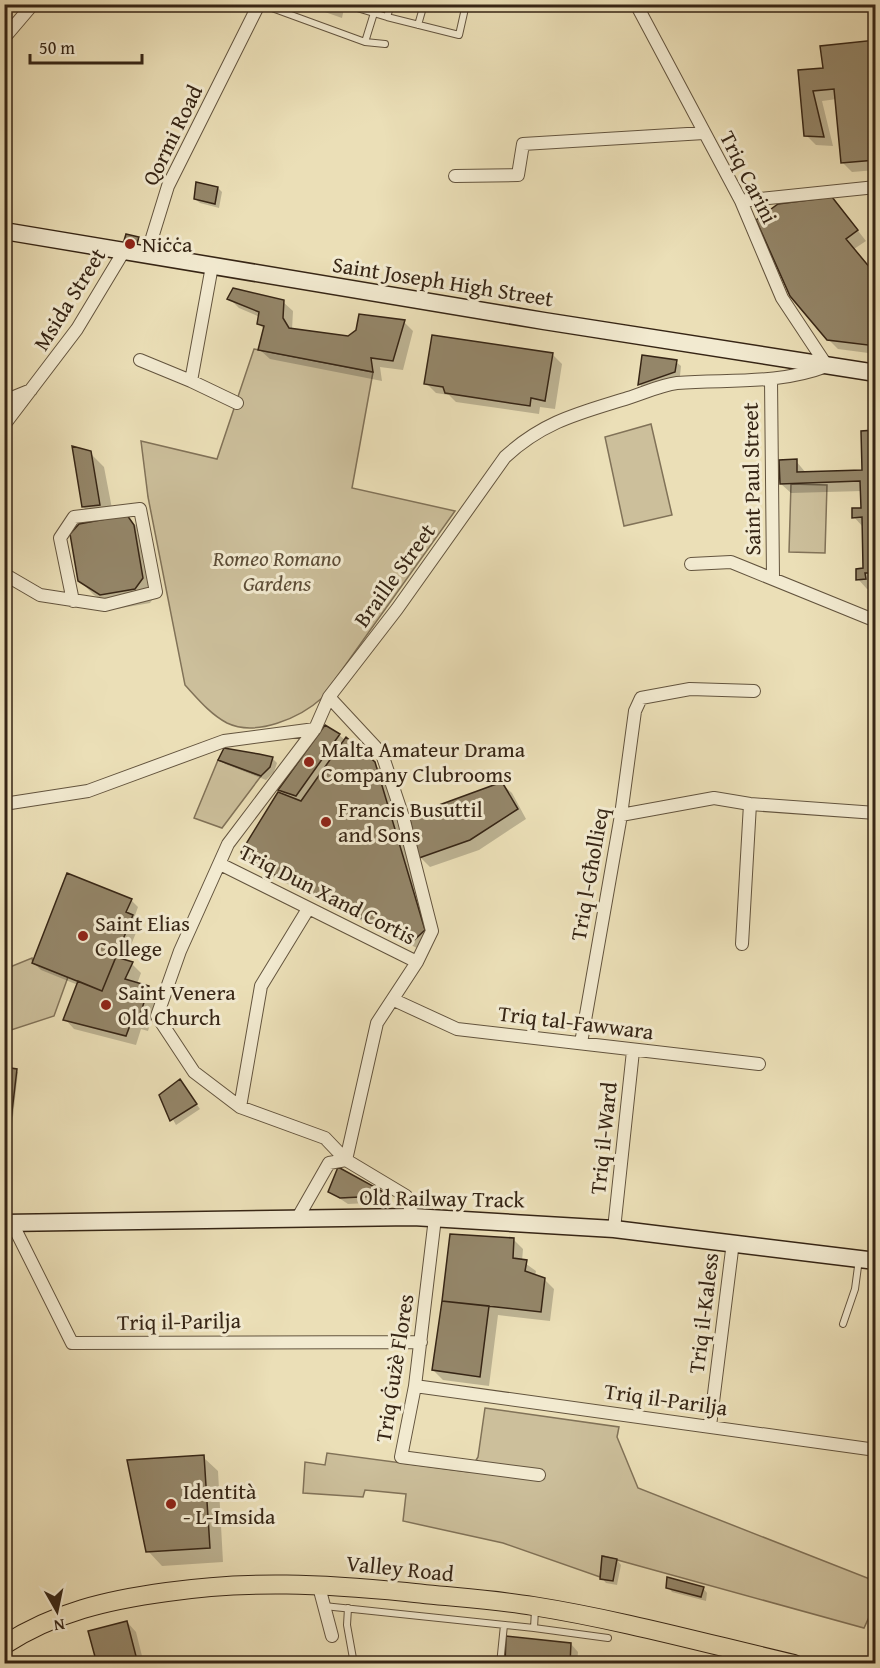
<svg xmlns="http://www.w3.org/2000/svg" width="880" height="1668" viewBox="0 0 880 1668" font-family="'Gentium Book Plus',serif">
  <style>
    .green { fill: #ccbf9b; stroke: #817258; stroke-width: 1.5 }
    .shadow { fill: #0003 }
    .building { fill: #948669; stroke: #362515; stroke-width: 1.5 }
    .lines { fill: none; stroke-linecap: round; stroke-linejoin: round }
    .lane-casing { stroke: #63543e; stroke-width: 8 }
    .street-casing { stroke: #63543e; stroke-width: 14 }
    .secondary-casing { stroke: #362515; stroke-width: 19 }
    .primary-casing { stroke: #362515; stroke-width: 20 }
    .lane { stroke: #f2ead0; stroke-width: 6 }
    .street { stroke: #f2ead0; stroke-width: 12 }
    .secondary { stroke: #f2ead0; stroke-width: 16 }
    .primary { stroke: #ebdfb7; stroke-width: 18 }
    .poi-dot { fill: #8f2418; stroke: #f2ead0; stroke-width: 2 }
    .labels { text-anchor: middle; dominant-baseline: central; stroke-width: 6; stroke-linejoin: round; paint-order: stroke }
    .street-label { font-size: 22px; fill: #362515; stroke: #f2ead0 }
    .poi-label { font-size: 22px; fill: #362515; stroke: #f2ead0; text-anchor: start }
    .park-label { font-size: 22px; font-style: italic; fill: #5c4c36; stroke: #f2ead0 }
  </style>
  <rect width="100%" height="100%" fill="#ebdfb7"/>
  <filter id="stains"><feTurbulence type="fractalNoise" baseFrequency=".00333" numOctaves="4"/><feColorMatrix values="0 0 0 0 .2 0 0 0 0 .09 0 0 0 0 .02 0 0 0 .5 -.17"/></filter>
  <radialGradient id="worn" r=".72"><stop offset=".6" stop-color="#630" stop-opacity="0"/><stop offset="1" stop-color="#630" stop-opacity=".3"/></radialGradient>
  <path class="green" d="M254 349 373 372 352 488 455 511 322 698C300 718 256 737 227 723 210 714 197 698 185 685L148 497 141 441 217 459Z
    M651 424 672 515 624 526 605 437Z
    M791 484 827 485 825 553 789 552Z
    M218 760 261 776 222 828 194 818Z
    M32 958 33 963 68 977 54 1016 5 1032V969Z
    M485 1408 619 1427 617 1437 638 1488 875 1581V1604L864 1628 603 1556 600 1577 503 1543 403 1521 406 1494 365 1490 363 1497 303 1493 305 1462 325 1465 327 1453 469 1472 478 1457Z"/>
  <path class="shadow" d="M302 4H345L342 18Z
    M876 4V7L853 4Z
    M876 42V170L852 172 843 163 837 99 822 101 833 146 816 145 806 135 799 72 824 69Z
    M218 188 222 192 219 208 200 203 195 199Z
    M841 209 866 241 854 249 876 275V354L838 349 828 339Z
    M229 298 283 302 293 311 292 330 348 338 404 322 413 331 403 370 380 367 382 381 270 359 260 350 264 329 258 323 260 317 239 308Z
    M552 354 562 364 555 409 540 407 539 414 456 402 449 395 436 393 426 383Z
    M676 362 681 366 680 376 644 388 639 384Z
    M876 432V582L875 588 867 589 858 579 865 570 863 527 854 517 863 509 862 491 791 493 781 484 796 461 806 473 864 471Z
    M90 453 104 467 114 519 127 516 141 531 157 593 150 603 116 609 94 595 79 580 99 522 83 507Z
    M339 735 382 771 431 938 419 949 253 867 246 859 287 797 280 790Z
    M272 758 277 763 274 772 266 780 225 764 220 760Z
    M502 784 512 793 526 819 479 850 430 867 420 857Z
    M131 900 138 907 134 918 140 923 124 962 132 964 141 973 137 984 148 988 158 997 148 1031 141 1029 136 1045 74 1029 65 1019 78 985 41 970 34 963Z
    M4 1068 18 1072 4 1197Z
    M180 1081 200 1109 176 1125 160 1096Z
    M330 1192H381L389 1199 387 1202 348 1204Z
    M513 1239 523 1249 522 1261 536 1271 535 1276 544 1279 554 1289 550 1321 498 1315 489 1386 443 1380 433 1370Z
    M203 1457 218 1471 223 1562 162 1566 148 1551Z
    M617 1560 621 1565 617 1585 606 1583 602 1578Z
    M668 1587 703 1588 707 1593 706 1601 672 1592Z
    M127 1622 136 1632 144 1664H98Z
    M571 1644 578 1652 577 1664H507Z"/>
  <path class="building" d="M876 40V160L841 163 834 89 813 91 824 137 804 136 798 70 823 68 820 46Z
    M196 182 218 187 215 204 194 199Z
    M832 197 858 230 846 239 876 275V346L827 340 790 296 756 220 778 204Z
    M126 234 139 237 136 247 123 244Z
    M233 288 284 300 283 318 289 328 348 336 356 330 359 314 405 320 393 361 371 358 373 372 258 350 264 326 257 324 259 312 227 299Z
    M432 335 553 353 545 401 531 398 530 406 445 393 443 387 424 384Z
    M642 355 677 360 675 372 638 385Z
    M875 414H876V573H865L866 579 856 580V569L863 568 862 517 852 518V508H861L860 481 780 484 779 460 797 459V472L862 470 861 431 875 430Z
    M72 446 91 451 100 505 82 507Z
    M127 515 134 525 143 578 135 589 100 595 78 581 70 534 79 524Z
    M325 725 340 734 296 796 278 790Z
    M346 737 375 762 425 930 411 943 245 860 241 852 278 792 301 801Z
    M224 748 259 754 273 757 270 767 261 776 218 760Z
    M502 782 518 809 470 840 419 858 409 816Z
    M67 873 132 899 126 912 133 915 102 991 32 963Z
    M116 957 133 962 125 979 149 986 138 1022 132 1020 126 1036 63 1020 78 981 102 991Z
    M4 1067 17 1069 4 1180Z
    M180 1079 197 1104 170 1121 159 1095Z
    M338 1167 382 1191 380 1196 340 1198 328 1192Z
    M450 1234 514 1238 513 1258 527 1260 525 1271 545 1278 541 1312 442 1301Z
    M442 1301 489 1306 480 1377 432 1370Z
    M204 1455 210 1548 146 1552 127 1460Z
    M602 1556 617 1559 613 1581 600 1579Z
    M667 1577 704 1587 701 1597 666 1588Z
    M127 1621 138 1664H97L88 1631Z
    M506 1636 571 1643 570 1664H505Z"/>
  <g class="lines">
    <defs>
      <path id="lane" d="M261 4 365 42 385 44
        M358 4 357 8 387 17
        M391 4 387 17 459 35 466 4
        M418 25 424 4
        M365 42 374 13
        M843 1324 855 1289 859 1259
        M324 1606 534 1628
        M348 1608 347 1625 354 1664
        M535 1610 534 1628 608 1638
        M500 1664 504 1625"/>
      <path id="street" d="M4 38 33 4
        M455 176 518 175 523 144 704 133
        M741 201 876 187
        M147 254 168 186 259 4
        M140 360 191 381 212 266
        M771 380 773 577
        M191 381 237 403
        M4 401 31 390
        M4 425 77 329 124 251
        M691 564 731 562 876 621
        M4 574 40 595 105 605 156 592 140 509 74 517 60 538 73 601
        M329 697 382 754 403 817 432 931 417 962 377 1023 346 1160
        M4 804 88 791 224 741 315 729
        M621 815 714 798 750 804 876 813
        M220 864 417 962
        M742 944 750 804
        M394 1000 457 1029 759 1064
        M581 1043 621 815 635 711 641 698 690 689 754 691
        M240 1107 261 986 308 909
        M413 1217 406 1196 346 1160 325 1138 240 1107 194 1072 157 1016 180 951 228 844 315 729 329 697 397 609 505 457C544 421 580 413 628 398 644 393 661 385 677 383 729 379 777 385 827 366L782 298 741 201 636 4
        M435 1218 415 1386 401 1457 539 1475
        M297 1219 329 1163 346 1160
        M12 1223 72 1343 421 1342
        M614 1229 633 1051
        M415 1386 876 1450
        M710 1426 733 1242
        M318 1583 332 1636"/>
      <path id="secondary" d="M4 231 544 321 876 373
        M4 1223 413 1217 614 1229 876 1261"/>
      <path id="primary" d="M4 1645C55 1612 108 1600 167 1592 249 1580 324 1584 406 1592 448 1597 491 1599 533 1606 621 1620 708 1644 794 1664"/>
    </defs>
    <use href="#lane" class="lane-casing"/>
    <use href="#street" class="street-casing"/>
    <use href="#secondary" class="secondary-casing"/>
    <use href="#primary" class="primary-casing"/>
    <use href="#lane" class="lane"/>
    <use href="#street" class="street"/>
    <use href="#secondary" class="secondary"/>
    <use href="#primary" class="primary"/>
  </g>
  <g class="poi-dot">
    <circle cx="130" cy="244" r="6"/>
    <circle cx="309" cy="762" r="6"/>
    <circle cx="326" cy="822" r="6"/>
    <circle cx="83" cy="936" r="6"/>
    <circle cx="106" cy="1005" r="6"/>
    <circle cx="171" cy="1504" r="6"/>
  </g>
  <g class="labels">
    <g class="street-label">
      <text transform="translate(172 135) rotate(-64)">Qormi Road</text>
      <text transform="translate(749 177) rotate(63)">Triq Carini</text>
      <text transform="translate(443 281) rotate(9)">Saint Joseph High Street</text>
      <text transform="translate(69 299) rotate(-58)">Msida Street</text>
      <text transform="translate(751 479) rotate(-91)">Saint Paul Street</text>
      <text transform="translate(394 575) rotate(-54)">Braille Street</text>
      <text transform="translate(589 874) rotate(-80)">Triq l-Għollieq</text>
      <text transform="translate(328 894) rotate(27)">Triq Dun Xand Cortis</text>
      <text transform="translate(576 1022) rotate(7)">Triq tal-Fawwara</text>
      <text transform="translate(603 1138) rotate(-84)">Triq il-Ward</text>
      <text transform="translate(442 1198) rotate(1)">Old Railway Track</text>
      <text transform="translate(703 1313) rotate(-83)">Triq il-Kaless</text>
      <text transform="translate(179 1321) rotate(-1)">Triq il-Parilja</text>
      <text transform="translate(394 1368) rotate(-81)">Triq Ġużè Flores</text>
      <text transform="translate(666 1399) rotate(8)">Triq il-Parilja</text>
      <text transform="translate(400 1568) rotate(6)">Valley Road</text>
    </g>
    <g class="poi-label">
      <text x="142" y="244">Niċċa</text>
      <text x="321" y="749">Malta Amateur Drama<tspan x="321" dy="25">Company Clubrooms</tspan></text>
      <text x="338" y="809">Francis Busuttil<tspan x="338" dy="25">and Sons</tspan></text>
      <text x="95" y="923">Saint Elias<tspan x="95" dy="25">College</tspan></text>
      <text x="118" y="992">Saint Venera<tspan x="118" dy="25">Old Church</tspan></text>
      <text x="183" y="1491">Identità<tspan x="183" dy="25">- L-Imsida</tspan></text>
    </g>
    <g class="park-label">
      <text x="277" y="558">Romeo Romano<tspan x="277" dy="25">Gardens</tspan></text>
    </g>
  </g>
  <rect width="880" height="1668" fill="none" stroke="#ebdfb7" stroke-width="24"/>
  <rect x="6" y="6" width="868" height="1656" fill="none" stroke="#362515" stroke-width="3"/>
  <rect x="12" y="12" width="856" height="1644" fill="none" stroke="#362515" stroke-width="1.5"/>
  <g transform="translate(57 1611) rotate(171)" stroke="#f2ead0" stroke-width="4.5" paint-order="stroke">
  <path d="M0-4.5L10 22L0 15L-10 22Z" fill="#362515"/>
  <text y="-9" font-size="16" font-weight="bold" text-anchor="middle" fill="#362515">N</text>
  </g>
  <path d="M30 54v9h112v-9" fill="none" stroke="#362515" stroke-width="3"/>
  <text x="39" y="54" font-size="18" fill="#362515" stroke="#f2ead0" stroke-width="4.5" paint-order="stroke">50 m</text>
  <rect width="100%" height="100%" filter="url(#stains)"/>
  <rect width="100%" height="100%" fill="url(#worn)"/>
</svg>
